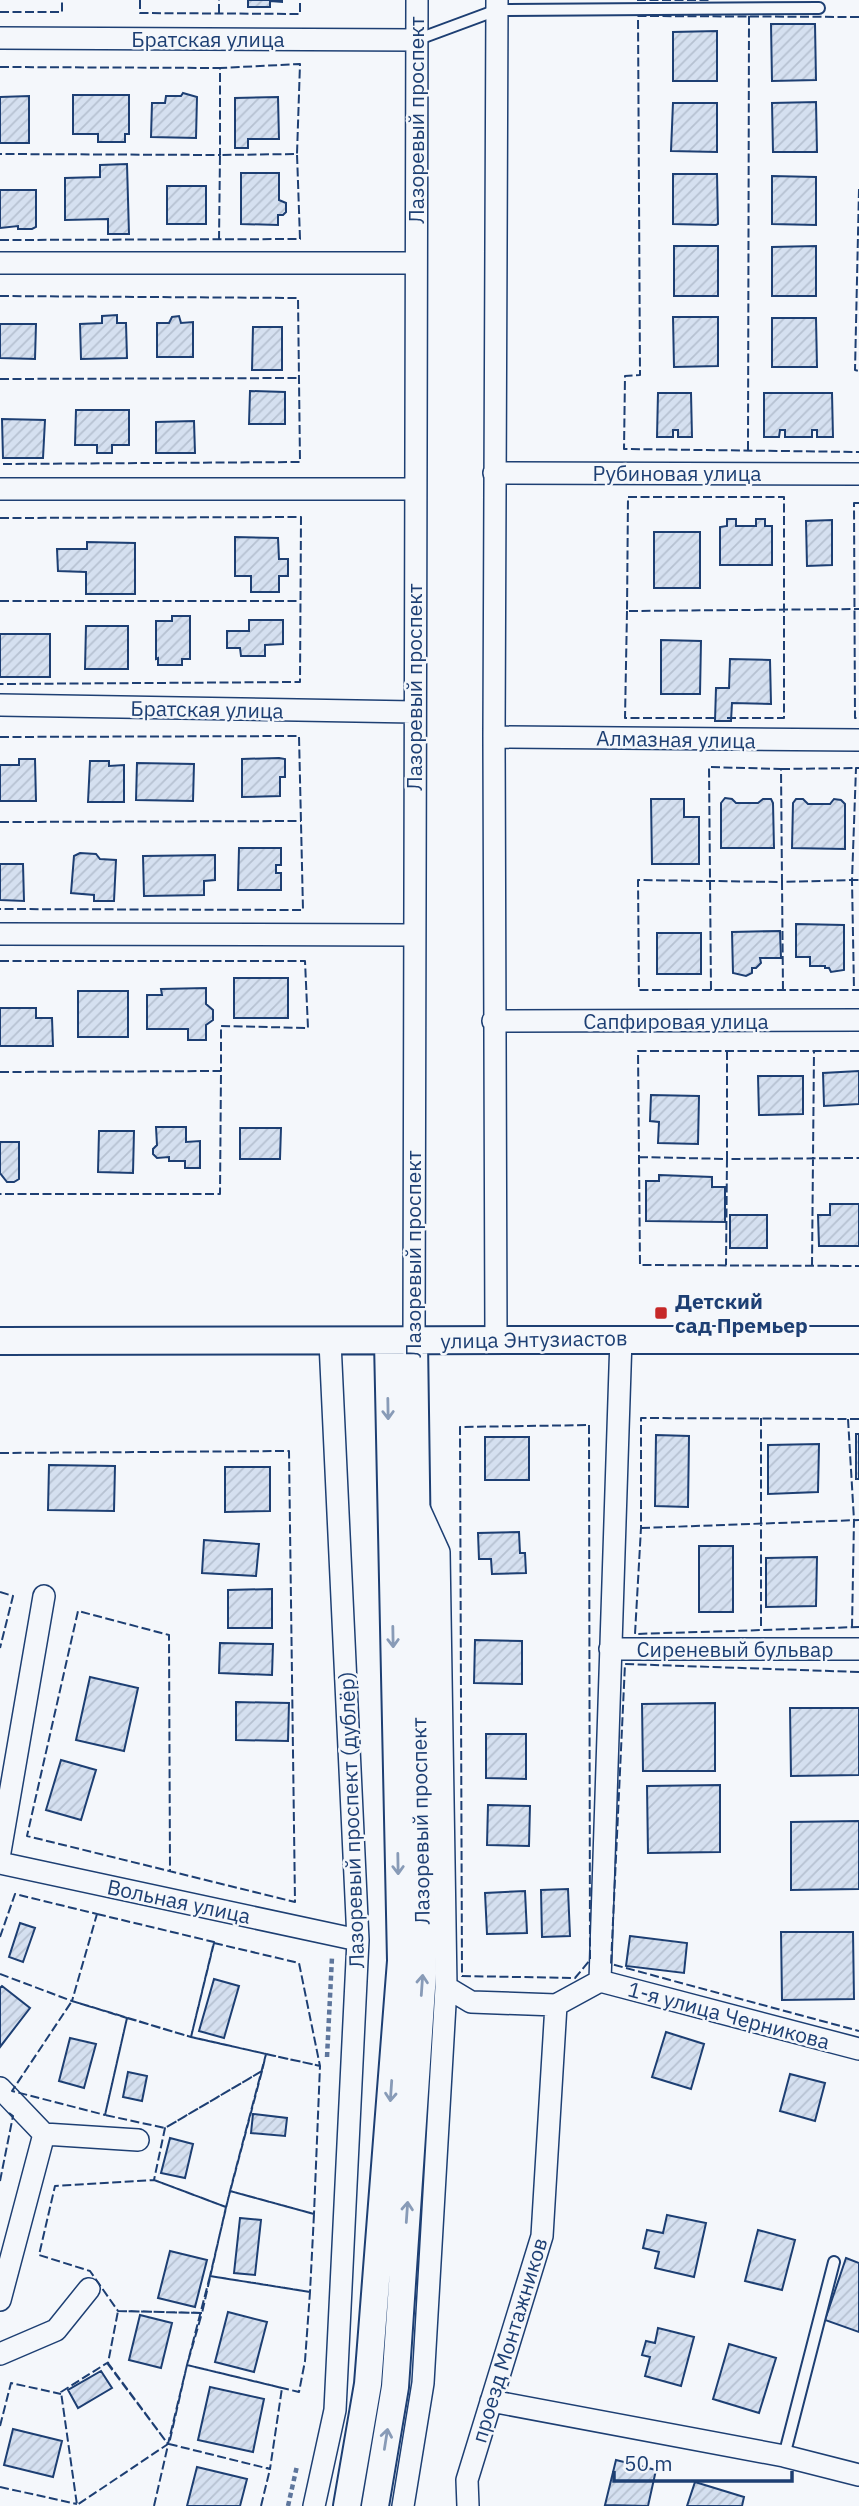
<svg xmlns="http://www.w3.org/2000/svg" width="859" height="2506" viewBox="0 0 859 2506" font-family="'IBM Plex Sans',sans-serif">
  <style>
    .building { fill: url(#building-hatch); stroke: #1d3f73; stroke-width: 2 }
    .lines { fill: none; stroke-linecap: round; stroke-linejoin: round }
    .service-casing { stroke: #1d3f73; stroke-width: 14 }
    .minor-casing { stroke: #1d3f73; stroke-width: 24 }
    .tertiary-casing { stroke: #1d3f73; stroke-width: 30 }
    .path { stroke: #5e769c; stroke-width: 4.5; stroke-dasharray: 5 3.5; stroke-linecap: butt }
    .service { stroke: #f4f7fb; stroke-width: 10 }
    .minor { stroke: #f4f7fb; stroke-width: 21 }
    .tertiary { stroke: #f4f7fb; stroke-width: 26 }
    .fence { stroke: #1d3f73; stroke-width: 2; stroke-dasharray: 9 3.5; stroke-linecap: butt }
    .oneway { stroke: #889bb7 }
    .poi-dot { fill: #c62828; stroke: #f4f7fb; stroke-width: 2.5 }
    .labels { text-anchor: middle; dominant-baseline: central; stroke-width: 5; stroke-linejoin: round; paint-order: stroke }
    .street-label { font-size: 21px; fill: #1d3f73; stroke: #f4f7fb }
    .poi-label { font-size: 21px; font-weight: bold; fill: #1d3f73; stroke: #f4f7fb; text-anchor: start }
  </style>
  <defs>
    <pattern id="building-hatch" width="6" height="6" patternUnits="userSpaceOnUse" patternTransform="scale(1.75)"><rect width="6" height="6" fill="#d5e0f0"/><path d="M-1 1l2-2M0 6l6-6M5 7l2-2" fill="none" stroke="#b6c1d1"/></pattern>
  </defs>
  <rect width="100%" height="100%" fill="#f4f7fb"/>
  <path class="building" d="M248 0H282V2L270 1V7H248Z
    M771 24H815L816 80 772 81Z
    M717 31V81H673V32Z
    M183 93 197 97 196 138 151 137 152 103H165L166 96H181Z
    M73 95H129V134H125V142H98V134H73Z
    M29 96V143H0V97Z
    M278 97 279 139H248V148H235V98Z
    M816 102 817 152H773L772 103Z
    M673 103H717V152L671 151Z
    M127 164 129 234H108V219L65 220V178L100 177V165Z
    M241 173H279V200L286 203V212L283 215H278V225L241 224Z
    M673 174H717L718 224 716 225 673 224Z
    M772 176 816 177V225L772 224Z
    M167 186H206V224H167Z
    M0 190H36V227L32 229H18V226L0 228Z
    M674 246H718V296H674Z
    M816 246V296H772V247Z
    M117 315V323H126L127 358 81 359 80 324 102 323V316Z
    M179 316 181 323 193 322V357H157V323H169L172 317Z
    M673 317H718V366L674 367Z
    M772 318H816L817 367H772Z
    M0 324H36L35 359 0 358Z
    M253 327H282V370H252Z
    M250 391 285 392V424H249Z
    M658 393H691L692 437H678V430H673V437H657Z
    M764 393H832L833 437H817V430H812V437H785V430H780L779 437H764Z
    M76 410H129V445H112V453H97V445H75Z
    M2 419 45 420 43 458H3Z
    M194 421 195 453H156V422Z
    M727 519H736V526H756V519H765V526H772V565H720V527L727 526Z
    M832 520V565L807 566 806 521Z
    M654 532H700V588H654Z
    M235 537 278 538 279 559H288V576H279V592H251V576H235Z
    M87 542 135 543V594H86V572L58 571 57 549H87Z
    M172 616H190V659H182V665H158V658L156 659V621H172Z
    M249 620H283V644L265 645V656H241L240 648H227V631H249Z
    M86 626H128V669H85Z
    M0 634H50V677H0Z
    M661 640 701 641 700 694H661Z
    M730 659 770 660 771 704 732 703 731 721H715L716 688H729Z
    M279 758 285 759V777H280V796L242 797V759Z
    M19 759H35L36 801H0V765H19Z
    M90 761H109V766L124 765V802H88Z
    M137 763 194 764 193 801 136 800Z
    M725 798 732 799 736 803H758L763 799H771L773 803 774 848H721V803Z
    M651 799H684V817H699V864H652Z
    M796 799H803L808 804H830L834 799 841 800 845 804V849L792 848 793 803Z
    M239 848H281V865H276V873H281V890H238Z
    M80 853 96 854 100 859 116 860 114 901H94V895L71 893 74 856Z
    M215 855V880L204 881V895L144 896 143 856Z
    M0 864H23L24 901 0 900Z
    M796 924 844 925V970L831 972 829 968H825V966H810V957H796Z
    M780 931 781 958H760L761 963 756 968H752V973L746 976 733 973 732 932Z
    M657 933H701V974H657Z
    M234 978H288V1018H234Z
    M206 988V1004L213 1010V1020L206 1025V1040H188V1029H147V995H162L161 989Z
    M78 991H128V1037H78Z
    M0 1008H36V1018H52L53 1046H0Z
    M859 1071V1104L824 1106 823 1073Z
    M758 1076H803V1114L759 1115Z
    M651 1095 699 1096 698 1144 658 1143 659 1122 650 1121Z
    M156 1127H186V1142L200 1141V1168H185V1161H169V1157L157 1158 153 1154V1149L157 1145Z
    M240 1128H281L280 1159H240Z
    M99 1131H134L133 1173 98 1172Z
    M0 1142H19V1179L14 1182H7L0 1173Z
    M659 1175 712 1177V1187H725V1222L646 1221V1181H659Z
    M830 1204H859V1246H819L818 1215H830Z
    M730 1215H767V1248H730Z
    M856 1434H859V1479H856Z
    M656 1435 689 1436 688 1507 655 1506Z
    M485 1437H529V1480H485Z
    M819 1444 818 1492 768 1494V1445Z
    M49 1465 115 1466 114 1511 48 1510Z
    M225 1467H270V1511L225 1512Z
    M519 1532 520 1553H525L526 1573 492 1574 491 1559H479L478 1533Z
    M204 1540 259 1544 256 1576 202 1573Z
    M699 1546H733V1612H699Z
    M817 1557 816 1606 766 1607V1558Z
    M272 1589V1628H228V1590Z
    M475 1640 522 1641V1684L474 1683Z
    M220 1643 273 1644 272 1675 219 1673Z
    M90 1677 138 1688 124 1751 76 1740Z
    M236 1702 289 1703 288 1741 236 1740Z
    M715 1703V1771H643L642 1704Z
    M790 1708H859V1775L791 1776Z
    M486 1734H526V1779L486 1778Z
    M61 1760 96 1770 81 1820 46 1810Z
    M720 1785V1852L648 1853 647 1786Z
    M488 1805 530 1806 529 1846 487 1845Z
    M859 1821V1889L791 1890V1822Z
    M568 1889 570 1936 542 1937 541 1890Z
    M525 1891 527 1933 487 1934 485 1893Z
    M20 1923 35 1928 23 1962 9 1957Z
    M781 1932H853L854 1999 782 2000Z
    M630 1936 687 1943 684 1973 626 1966Z
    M214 1979 239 1986 224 2038 199 2031Z
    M2 1986 30 2008 0 2047V1988Z
    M666 2032 704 2044 691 2089 652 2077Z
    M70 2038 96 2044 84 2088 59 2081Z
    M128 2072 147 2076 142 2101 123 2097Z
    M790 2074 825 2083 815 2121 780 2111Z
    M253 2114 287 2118 285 2136 251 2133Z
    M170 2138 193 2144 185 2178 161 2173Z
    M667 2215 706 2223 694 2277 655 2268 659 2252 643 2248 647 2230 663 2233Z
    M240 2218 261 2220 255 2275 234 2273Z
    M758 2230 795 2240 782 2290 745 2281Z
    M170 2251 207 2260 195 2307 158 2298Z
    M846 2258 859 2263V2332L825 2320Z
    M228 2312 267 2322 254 2372 215 2362Z
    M140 2315 172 2323 161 2368 129 2360Z
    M658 2328 694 2337 681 2386 645 2376 650 2357 642 2355 646 2341 655 2343Z
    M729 2344 776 2358 759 2413 713 2399Z
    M101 2371 112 2388 78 2408 68 2390Z
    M210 2387 264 2399 253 2452 198 2440Z
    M13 2429 62 2441 53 2477 4 2465Z
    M616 2460 656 2470 648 2506 605 2505Z
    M197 2467 247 2479 240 2506H187Z
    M695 2482 744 2497 742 2506H687Z"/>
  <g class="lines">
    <defs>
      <path id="service" d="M416 40 497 10 819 8
        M784 2456 834 2262"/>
      <path id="minor" d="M0 38 416 40
        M0 263H416
        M494 473 859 474
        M0 489H415
        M0 705 414 712
        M494 737 859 740
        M0 934 413 935
        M493 1021 859 1020
        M496 1339 494 737 497 0
        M414 1341 417 0
        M610 1649H859
        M0 1852 44 1596
        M0 1863 358 1940
        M600 1981 621 1338
        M600 1981 859 2049
        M446 1987 471 2002 556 2005 600 1981
        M0 2088 44 2134 0 2300
        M44 2134 138 2140
        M0 2354 56 2330 89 2289
        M491 2401 784 2456 859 2475
        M314 2506 335 2410 358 1940 330 1342
        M403 2506 423 2383 446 1987 439 1552 419 1508
        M468 2506 467 2480 542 2236 556 2005"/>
      <path id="tertiary" d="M0 1341C286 1342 573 1338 859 1340
        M347 2506 368 2384 401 1961 388 1341
        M375 2506 395 2387 423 1973 414 1341"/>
    </defs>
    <use href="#service" class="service-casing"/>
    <use href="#minor" class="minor-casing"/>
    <use href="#tertiary" class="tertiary-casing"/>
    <path class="path" d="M327 2057 332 1957
      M288 2506 297 2466"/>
    <use href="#service" class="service"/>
    <use href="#minor" class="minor"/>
    <use href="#tertiary" class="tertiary"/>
    <path class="fence" d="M140 0V13L300 14V0
      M637 0H711
      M0 12H62V0
      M219 13V0
      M859 17 638 16 640 375 625 376 624 449 859 452
      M0 67 220 68V155L0 154
      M859 189 855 370 859 371
      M0 240 300 239 297 154
      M219 240 220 155 297 154 300 64 220 68
      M0 296 298 298 300 462 0 464
      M0 379 299 378
      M748 450 749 16
      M859 503H854L855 718H859
      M0 518 301 517 300 682 0 684
      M0 601H300
      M627 611 625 718H717
      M727 718H784V497H628L627 611 859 609
      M0 737 299 736 303 910 0 909
      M859 768H856L852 880H859
      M781 769 856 768
      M0 822 301 821
      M0 961H305L308 1028 221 1026V1071
      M711 990 709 767 781 769 782 882 638 880 639 990H859
      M783 990 782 882 852 880 854 990
      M727 1051V1159L859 1158
      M859 1051H638L640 1265 859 1266
      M0 1072 221 1071 220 1194H0
      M639 1157 727 1159 726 1265
      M812 1266 814 1051
      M848 1419 854 1520 852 1627
      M859 1419 641 1418V1528L635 1634 859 1627
      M589 1425 590 1960 575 1978 462 1976 460 1427Z
      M0 1453 289 1451 295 1902 27 1836 78 1611 169 1635 170 1871
      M641 1528 859 1520
      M0 1592 13 1596 0 1648
      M761 1626V1418
      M859 1672 625 1664 611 1964 859 2031
      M97 1914 214 1942 191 2037 72 2001Z
      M0 1937 15 1894 97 1914 96 1917
      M214 1943 299 1963 320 2066 191 2037Z
      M0 1974 72 2001
      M72 2001 127 2018 105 2115 12 2091Z
      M127 2018 191 2037 266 2054 262 2071 165 2128 105 2115Z
      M266 2054 320 2066 314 2214 230 2191Z
      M262 2071 226 2207 154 2180 165 2128Z
      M154 2180 226 2207 202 2313 118 2311 90 2271 39 2255 55 2186Z
      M0 2181 13 2116 9 2113
      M230 2191 314 2214 310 2292 210 2276Z
      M210 2276 310 2292 305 2361 299 2392 187 2365Z
      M118 2311 202 2313 187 2365 168 2444 108 2363Z
      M107 2363 168 2444 77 2505 61 2392Z
      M187 2365 282 2388 270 2469 169 2444Z
      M0 2426 11 2383 61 2394
      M0 2487 77 2504
      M154 2506 168 2445
      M261 2506 270 2469 267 2468"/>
  </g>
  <defs><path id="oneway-shaft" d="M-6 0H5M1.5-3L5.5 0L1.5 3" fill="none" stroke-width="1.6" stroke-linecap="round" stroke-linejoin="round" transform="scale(1.75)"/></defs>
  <g class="oneway">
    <use href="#oneway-shaft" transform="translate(388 1409) rotate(89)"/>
    <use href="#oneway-shaft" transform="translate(393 1637) rotate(89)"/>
    <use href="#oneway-shaft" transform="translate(398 1864) rotate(89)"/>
    <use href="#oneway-shaft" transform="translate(422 1985) rotate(-86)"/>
    <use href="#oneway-shaft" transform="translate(391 2091) rotate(94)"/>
    <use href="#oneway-shaft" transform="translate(407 2212) rotate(-86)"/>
    <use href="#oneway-shaft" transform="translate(386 2439) rotate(-81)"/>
  </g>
  <rect class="poi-dot" x="654" y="1306" width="14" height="14" rx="3.5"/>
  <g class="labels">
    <g class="street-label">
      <text x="208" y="39">Братская улица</text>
      <text transform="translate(416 120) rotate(-90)">Лазоревый проспект</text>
      <text x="677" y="473">Рубиновая улица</text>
      <text transform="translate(414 687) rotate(-90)">Лазоревый проспект</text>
      <text transform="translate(207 709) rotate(1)">Братская улица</text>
      <text transform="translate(676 739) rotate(1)">Алмазная улица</text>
      <text x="676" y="1021">Сапфировая улица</text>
      <text transform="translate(413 1254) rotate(-90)">Лазоревый проспект</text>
      <text transform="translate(534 1339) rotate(-1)">улица Энтузиастов</text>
      <text x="735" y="1649">Сиреневый бульвар</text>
      <text transform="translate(351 1820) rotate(-92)">Лазоревый проспект (дублёр)</text>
      <text transform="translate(420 1821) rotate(-91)">Лазоревый проспект</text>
      <text transform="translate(179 1901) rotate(12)">Вольная улица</text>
      <text transform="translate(729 2015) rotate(15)">1-я улица Черникова</text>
      <text transform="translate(509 2340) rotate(-73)">проезд Монтажников</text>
    </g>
    <g class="poi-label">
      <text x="675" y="1301">Детский<tspan x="675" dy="24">сад Премьер</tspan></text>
    </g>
  </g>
  <path d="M614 2471v10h178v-10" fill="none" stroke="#1d3f73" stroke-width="3.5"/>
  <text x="624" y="2471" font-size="21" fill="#1d3f73" stroke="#f4f7fb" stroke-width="5" paint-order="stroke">50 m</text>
</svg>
